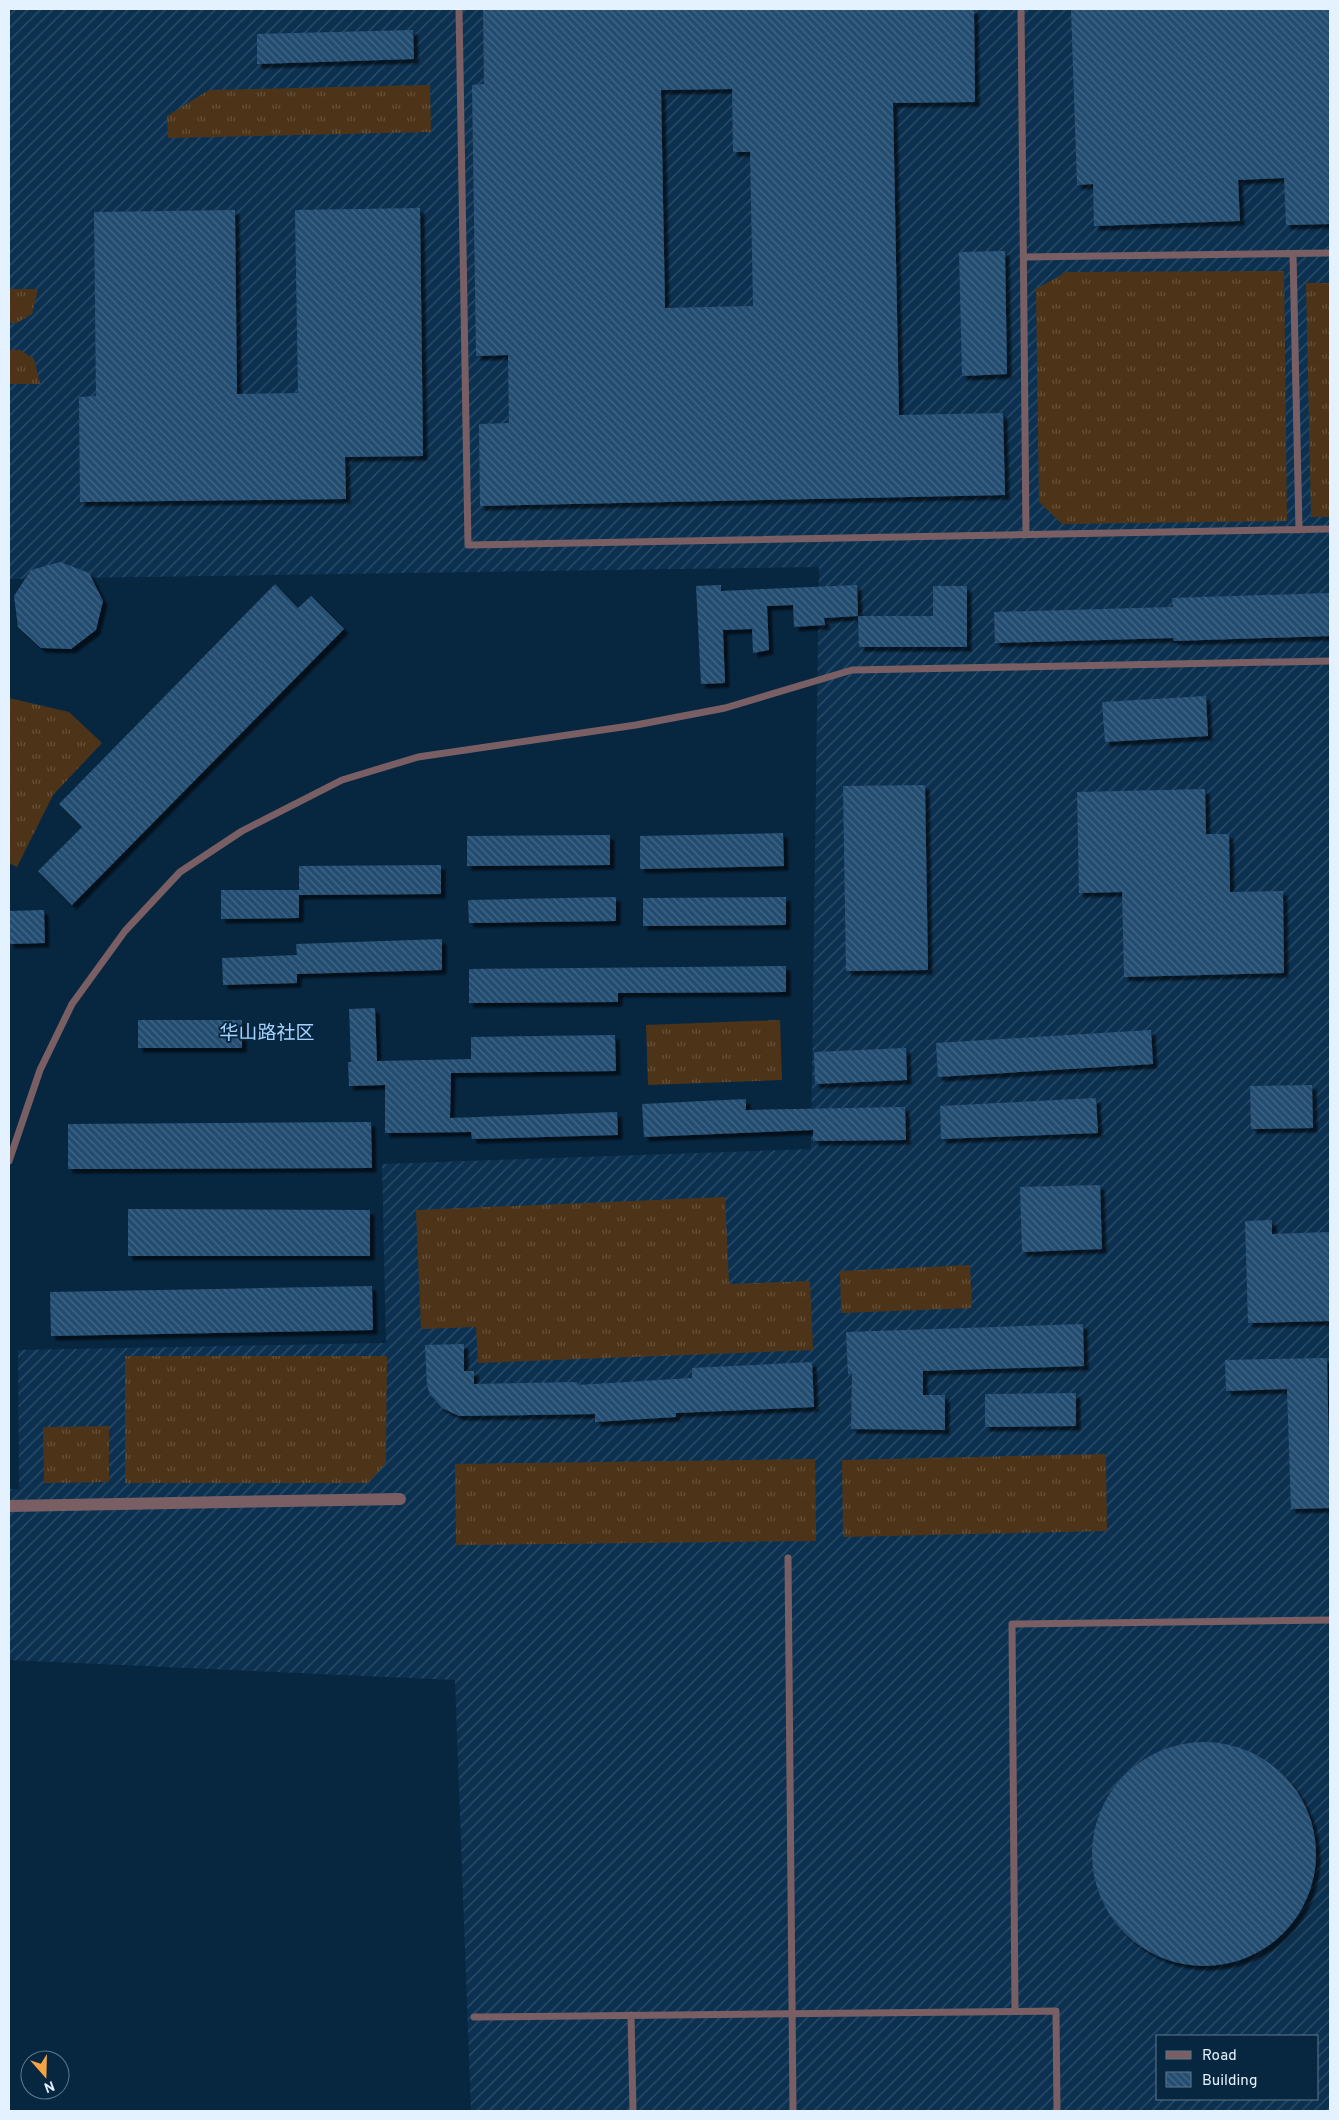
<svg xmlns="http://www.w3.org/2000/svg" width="1339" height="2120" viewBox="0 0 1339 2120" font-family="Overpass,'Noto Sans SC',sans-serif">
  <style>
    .industrial { fill: url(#industrial-furrows); fill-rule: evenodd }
    .grass { fill: url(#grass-tufts) }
    .building { fill: url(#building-back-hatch); fill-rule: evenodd; filter: url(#shadow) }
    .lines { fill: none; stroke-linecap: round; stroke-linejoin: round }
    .lane { stroke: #795f63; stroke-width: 7 }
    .street { stroke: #795f63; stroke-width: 12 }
    .labels { text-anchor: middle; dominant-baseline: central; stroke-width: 4; stroke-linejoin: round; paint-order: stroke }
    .quarter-label { font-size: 19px; fill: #a5d2fd; stroke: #072741 }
  </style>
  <defs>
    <pattern id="industrial-furrows" width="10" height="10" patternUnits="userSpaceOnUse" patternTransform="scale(1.25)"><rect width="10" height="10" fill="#0c3150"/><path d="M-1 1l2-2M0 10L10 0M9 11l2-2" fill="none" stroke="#2f4f6a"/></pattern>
    <pattern id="grass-tufts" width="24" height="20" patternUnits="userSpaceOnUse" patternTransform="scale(1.25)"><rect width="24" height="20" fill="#4d3418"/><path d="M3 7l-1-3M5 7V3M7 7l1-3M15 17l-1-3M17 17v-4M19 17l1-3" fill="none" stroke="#66523b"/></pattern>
    <pattern id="building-back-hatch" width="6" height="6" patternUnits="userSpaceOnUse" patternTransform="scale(1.25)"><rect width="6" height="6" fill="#244d71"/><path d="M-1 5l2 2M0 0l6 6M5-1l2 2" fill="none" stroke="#446786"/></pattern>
    <filter id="shadow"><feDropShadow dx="4.5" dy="4.5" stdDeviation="1" flood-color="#0009"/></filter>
  </defs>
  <rect width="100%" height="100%" fill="#072741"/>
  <path class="industrial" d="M9 9H1330V2111H471L455 1680 9 1660V1489H19L18 1350 386 1343 382 1164 811 1149 819 567 9 579ZM1158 2036H1318V2099H1158Z"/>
  <path class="grass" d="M430 85 431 132 168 138 167 116 209 90Z
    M1284 271 1287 521 1062 524 1039 502 1036 289 1066 272Z
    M1306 283H1330V517H1311Z
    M9 289H38L32 314 17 323H9Z
    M9 350H20L34 359 40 384H9Z
    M9 698 69 712 102 743 53 795 17 867 9 863Z
    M780 1020 782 1080 648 1085 646 1025Z
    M725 1197 729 1284 810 1281 813 1350 478 1363 476 1327 421 1329 416 1210Z
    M970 1265 972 1308 841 1313 840 1271Z
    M125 1356H387L386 1463 368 1483H125Z
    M109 1426V1482L44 1483 43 1427Z
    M1106 1454 1107 1531 843 1537 842 1460Z
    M815 1459 816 1541 456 1545 455 1464Z"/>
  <path class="building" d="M483 9H974L975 102 893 103 899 415 1003 413 1005 495 480 506 479 424 509 423 508 355 476 356 472 85 484 84ZM732 89 733 152H750L753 306 665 308 661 90Z
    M1071 9H1330V224L1286 225 1284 178 1238 180 1240 221 1094 226 1093 184 1077 185Z
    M413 30 414 59 257 64V34Z
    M420 208 423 456 345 457 346 499 80 502 79 397 96 396 94 212 235 210 237 394 298 393 295 210Z
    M1005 251 1007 374 962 376 959 252Z
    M60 562 89 573 103 601 96 630 71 649 41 648 18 627 14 596 31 570Z
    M275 584 298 608 311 596 344 629 72 905 38 871 82 827 59 804Z
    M721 585V591L857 585 858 616 824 618 825 625 794 627 793 605 767 606 769 650 753 653 752 629 723 630 725 683 701 684 696 586Z
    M933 586H967V647H859L858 616H933Z
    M1330 593V636L1174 641 1173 638 995 643 994 612 1173 607 1172 598Z
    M1206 696 1208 736 1105 742 1102 702Z
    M925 785 928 970 846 971 843 786Z
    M1205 789 1206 834H1229L1230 892 1283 891 1284 973 1124 977 1122 892 1079 893 1077 792Z
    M783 833 784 866 640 869V836Z
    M610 835V865L467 866V836Z
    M441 865V894L299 895V866Z
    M221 890H299V918L221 919Z
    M616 897V921L469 923 468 900Z
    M786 897V925L643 926V898Z
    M44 910 45 943 9 944V911Z
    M442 939V970L297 974V983L223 985 222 958 297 955 296 944Z
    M786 966V992L618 993V1002L469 1003V969Z
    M375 1008 377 1061 471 1059V1037L615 1035 616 1071 451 1073 450 1118 617 1112 618 1135 472 1139 471 1132 385 1133V1085L349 1086 348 1062H351L349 1009Z
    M138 1020H242V1048H138Z
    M1151 1030 1153 1064 938 1077 936 1043Z
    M906 1048 907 1080 815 1084 814 1052Z
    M1312 1085 1313 1128 1251 1129 1250 1086Z
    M1096 1098 1098 1133 941 1139 940 1106Z
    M746 1099V1110L905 1107 906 1140 813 1141V1130L644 1137 642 1104Z
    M371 1122 372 1168 68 1169V1124Z
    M1100 1185 1102 1249 1022 1252 1020 1187Z
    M128 1209 370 1210V1256H128Z
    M1272 1220V1234L1329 1232 1330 1321 1248 1323 1245 1221Z
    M372 1286 373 1330 51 1336 50 1292Z
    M1083 1324 1084 1366 923 1371V1395H945V1430L851 1429 852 1373 848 1374 846 1332Z
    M464 1344V1371H474V1384L577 1382V1385L692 1378V1368L812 1362 814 1407 676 1413V1417L595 1422V1414L459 1416 442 1408 430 1394 427 1385 425 1345Z
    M1327 1358 1330 1508 1291 1509 1287 1389 1226 1391 1225 1360Z
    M1076 1393V1426L985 1427V1394Z
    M1092 1854a112 112 0 1 1 224 0a112 112 0 1 1-224 0Z"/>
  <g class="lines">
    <path class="lane" d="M459 9 468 545 1330 529
      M1021 9 1026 535
      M1293 254 1299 530
      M1024 257 1330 253
      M9 1161 40 1070 72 1004 125 931 180 872 242 831 342 780 418 757 636 725 725 708 852 670 1330 661
      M788 1558 793 2111
      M1015 2011 1012 1624 1330 1620
      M631 2015 633 2111
      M474 2017 1056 2011 1057 2111"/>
    <path class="street" d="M9 1506 400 1499"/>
  </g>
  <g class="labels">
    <g class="quarter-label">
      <text x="267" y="1034">华山路社区</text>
    </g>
  </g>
  <rect width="1339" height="2120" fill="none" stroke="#e4f1fe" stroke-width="20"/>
  <rect x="1156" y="2035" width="162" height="65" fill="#072741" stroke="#5f788d"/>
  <rect x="1166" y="2051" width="25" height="8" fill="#795f63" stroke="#5f788d"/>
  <text x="1202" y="2060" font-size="15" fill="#e4f1fe">Road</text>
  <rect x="1166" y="2072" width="25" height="15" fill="url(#building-back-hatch)" stroke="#5f788d"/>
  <text x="1202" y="2085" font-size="15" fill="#e4f1fe">Building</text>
  <g transform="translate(45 2075) rotate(160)"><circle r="24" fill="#072741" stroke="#5f788d"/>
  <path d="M0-4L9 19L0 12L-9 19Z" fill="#f4a443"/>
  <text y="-8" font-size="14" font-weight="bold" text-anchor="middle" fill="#e4f1fe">N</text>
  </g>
</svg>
